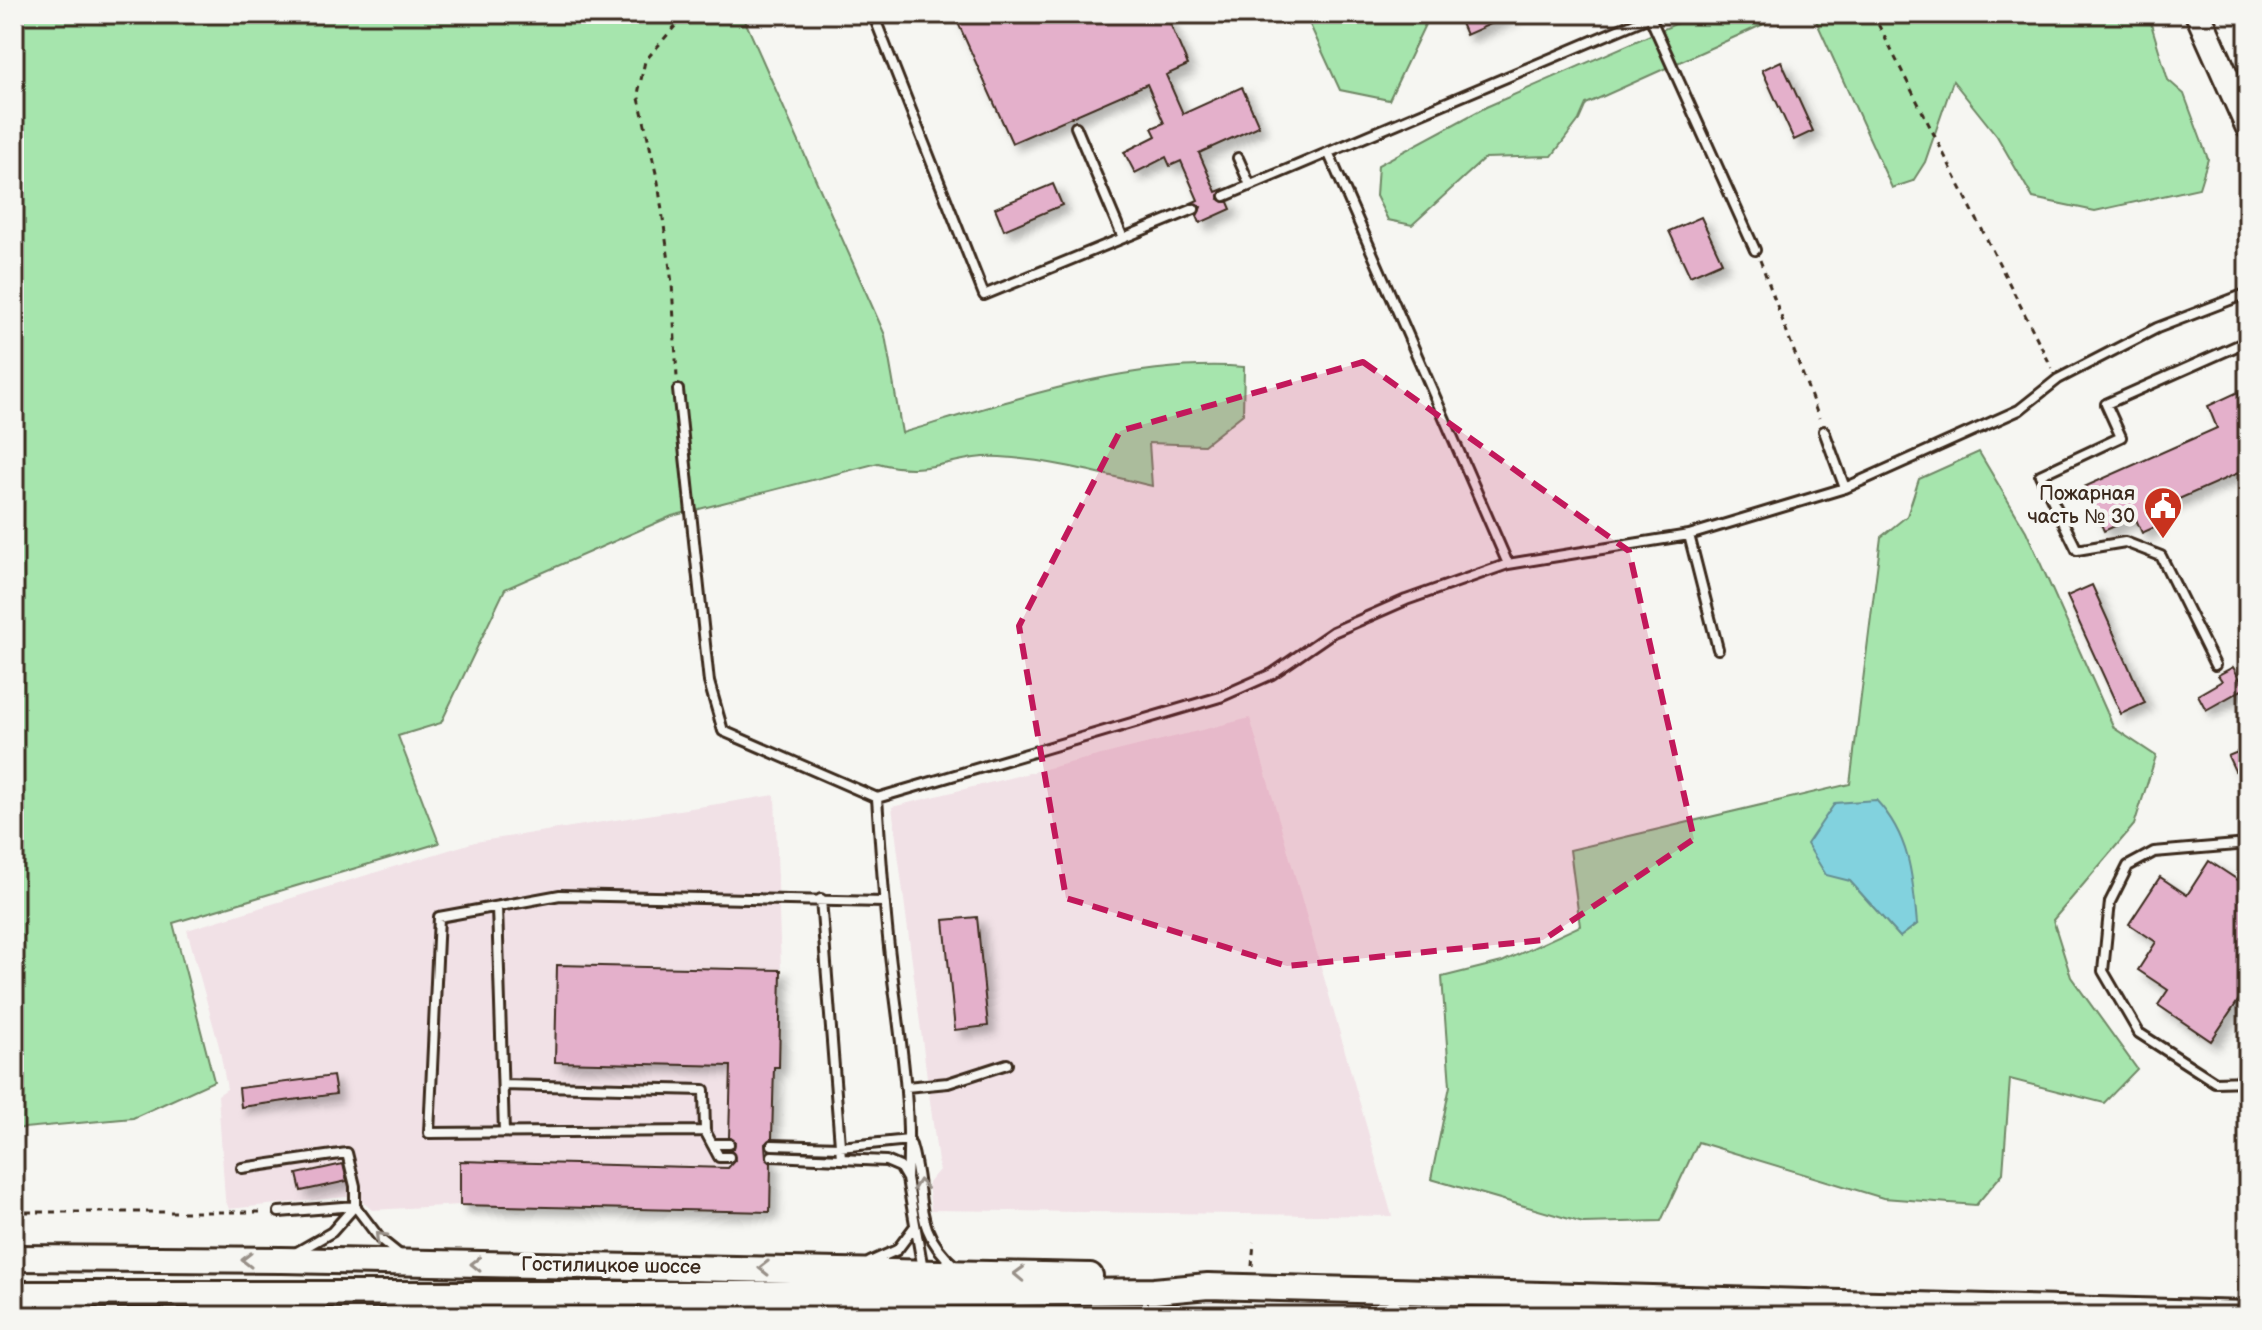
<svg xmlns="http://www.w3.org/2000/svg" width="2262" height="1330" viewBox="0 0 2262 1330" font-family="'Balsamiq Sans',sans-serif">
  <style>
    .built { fill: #f1e1e6 }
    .green { fill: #a6e5ad; stroke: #708866; stroke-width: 2; fill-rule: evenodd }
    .water { fill: #82d2de; stroke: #668f91; stroke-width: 2 }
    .building { fill: #e4b0cb; stroke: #3b2a1e; stroke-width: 2; filter: url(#shadow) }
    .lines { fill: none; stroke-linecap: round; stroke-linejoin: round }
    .service-casing { stroke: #3b2a1e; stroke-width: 14 }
    .secondary-casing { stroke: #3b2a1e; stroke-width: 30 }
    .path { stroke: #3b2a1e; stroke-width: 3; stroke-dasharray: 6 6; stroke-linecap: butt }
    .service { stroke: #f6f6f2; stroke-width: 8 }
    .secondary { stroke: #f6f6f2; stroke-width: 24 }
    .oneway { stroke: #989088 }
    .marked { fill: #c2185b; fill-opacity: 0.2; stroke: #c2185b; stroke-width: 6; stroke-dasharray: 16 10; stroke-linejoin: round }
    .labels { text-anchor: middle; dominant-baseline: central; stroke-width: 8; stroke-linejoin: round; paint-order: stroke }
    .poi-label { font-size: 20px; fill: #3b2a1e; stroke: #f6f6f2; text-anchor: end }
    .street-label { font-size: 20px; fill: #3b2a1e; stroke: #f6f6f2 }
  </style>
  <defs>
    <filter id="shadow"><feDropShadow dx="7" dy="7" stdDeviation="4" flood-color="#0004"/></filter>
  </defs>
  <rect width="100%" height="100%" fill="#f6f6f2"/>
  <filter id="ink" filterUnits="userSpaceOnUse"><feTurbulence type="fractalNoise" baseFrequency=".0125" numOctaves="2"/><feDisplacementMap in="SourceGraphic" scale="16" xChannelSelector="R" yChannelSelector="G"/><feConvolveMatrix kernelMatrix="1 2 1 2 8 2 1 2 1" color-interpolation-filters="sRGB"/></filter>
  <g filter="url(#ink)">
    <path class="built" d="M1250 718 1392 1216 931 1210 928 1183 939 1170 892 807Z
      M775 795 781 970 557 966 555 1062 731 1066 728 1168 460 1161V1205L372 1210 356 1196 229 1209 225 1199 218 1095 227 1089 219 1046 187 930 475 842Z"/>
    <path class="green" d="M14 14H742L885 335 902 433C1010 401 1131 358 1244 367L1243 414 1204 445 1149 443 1152 486C1103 474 1051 460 1000 457 955 454 929 478 878 463L672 516 505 589 441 723 398 736 439 843 173 923 214 1081 133 1118 14 1129Z
      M1305 14H1430L1389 100 1340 90Z
      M1698 14H1786L1586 104 1579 120 1552 156 1485 158 1412 225 1388 220 1376 196 1378 165 1486 107Z
      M1813 14H2148L2168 80 2184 94 2208 159 2199 188 2095 211 2033 198 1997 136 1953 81 1925 162 1913 181 1892 188Z
      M1979 452 2026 531 2114 728 2156 756 2134 825 2053 920 2071 977 2137 1069 2104 1103 2010 1079 2003 1173 1976 1205 1883 1198 1698 1142 1661 1221 1583 1223 1431 1179 1450 1086 1442 977 1502 962 1580 926 1570 850 1850 784 1881 537 1907 516 1919 479ZM1850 881 1917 924 1900 937Z"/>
    <path class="water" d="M1876 800C1910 836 1913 877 1917 924L1900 937 1850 881 1826 875 1807 844 1835 803Z"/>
    <path class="building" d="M954 14H1166L1188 65 1166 75 1183 114 1242 87 1259 126 1199 153 1216 192 1223 189 1219 199 1228 202 1231 209 1200 223 1197 216 1201 207 1191 203 1198 200 1181 161 1170 166 1166 157 1135 173 1124 152 1156 136 1152 128 1164 123 1147 84 1012 143Z
      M1457 14H1513L1466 35Z
      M1781 61 1813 131 1794 140 1762 70Z
      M1053 184 1062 205 1004 230 995 208Z
      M1701 217 1722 262 1690 276 1669 231Z
      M2238 392 2248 415V496L2238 473 2149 512 2155 527 2142 533 2135 517 2104 531 2084 487 2217 428 2208 406Z
      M2092 585 2145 703 2121 714 2067 596Z
      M2233 667 2245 688 2206 710 2198 695 2222 681 2218 675Z
      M2245 749 2248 765 2235 771 2228 756Z
      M2209 861 2238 880 2248 864V1004L2240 998 2211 1041 2158 1005 2168 990 2138 970 2156 942 2129 924 2160 877 2187 895Z
      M977 917 988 1026 955 1030 944 920Z
      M557 965 781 970 779 1067H774L772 1138 765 1144 766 1158 771 1163 770 1212 460 1205V1161L728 1168 735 1160 731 1150 735 1141 729 1137 731 1066 555 1062Z
      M333 1076 336 1094 241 1107 239 1088Z
      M343 1164 347 1181 301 1191 297 1174Z"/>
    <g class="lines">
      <defs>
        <path id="service" d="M873 14 984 295 1194 209
          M1650 17 1755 250
          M1076 127 1123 238
          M1329 154 1508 564
          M1238 158 1250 185
          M1225 196 1656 14
          M678 390 709 682 723 731 877 798 1220 697 1272 674 1333 632 1406 600 1508 564 1689 535 1845 488 2019 410 2058 379 2157 328 2248 293
          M1824 431 1845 488
          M1689 535 1718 649
          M2215 665 2161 556 2125 542 2077 550 2040 475 2121 437 2106 404 2248 341
          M877 798C881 854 884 909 891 964 900 1036 912 1107 907 1179
          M2248 844 2154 852 2128 866 2110 902 2103 971 2139 1033 2215 1082 2248 1081
          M821 899 841 1158
          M497 907 504 1132
          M503 1085 704 1090 705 1131 719 1157H729
          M906 1087 948 1083 1007 1064
          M705 1131 429 1133 439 917 560 895 884 902
          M712 1144H729
          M772 1145 840 1147 909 1140
          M911 1145C926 1194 911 1229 955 1266
          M772 1156 886 1161 900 1167 907 1179 923 1269
          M242 1168 347 1153 355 1186V1206L332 1232 297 1252
          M355 1206 380 1239 400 1255
          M279 1212 355 1206
          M870 1262 897 1250 915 1226
          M1593 1299V1316"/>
        <path id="secondary" d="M2198 14 2248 126
          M14 1258 282 1260 1090 1276
          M14 1294H928L1154 1291 1208 1286 2248 1314"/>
      </defs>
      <use href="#service" class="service-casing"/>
      <use href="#secondary" class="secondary-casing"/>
      <path class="path" d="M675 14 676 25 645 61 638 94 658 182 672 283 677 378
        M1873 14 2052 368
        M1760 260 1819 418
        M14 1212H266
        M1252 1266 1254 1242"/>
      <use href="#service" class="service"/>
      <use href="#secondary" class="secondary"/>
    </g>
    <defs><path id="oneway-chevron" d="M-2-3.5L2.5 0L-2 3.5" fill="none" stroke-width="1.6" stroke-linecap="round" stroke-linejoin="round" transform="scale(2)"/></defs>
    <g class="oneway">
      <use href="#oneway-chevron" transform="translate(920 1185) rotate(-96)"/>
      <use href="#oneway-chevron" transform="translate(380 1237) rotate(-134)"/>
      <use href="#oneway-chevron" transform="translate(247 1260) rotate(-180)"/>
      <use href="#oneway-chevron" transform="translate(476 1264) rotate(-179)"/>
      <use href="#oneway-chevron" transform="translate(764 1268) rotate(-179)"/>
      <use href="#oneway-chevron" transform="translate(1019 1274) rotate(-178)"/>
    </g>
  </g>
  <path class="marked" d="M1363 362 1629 551 1694 839 1543 940 1287 966 1066 898 1019 626 1120 431Z"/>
  <defs>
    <symbol id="civic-pin" viewBox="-11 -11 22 30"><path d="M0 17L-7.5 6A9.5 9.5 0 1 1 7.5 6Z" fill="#c8321e" stroke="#f6f6f2"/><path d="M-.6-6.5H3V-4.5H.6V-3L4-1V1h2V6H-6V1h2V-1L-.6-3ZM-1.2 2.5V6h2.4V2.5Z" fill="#fff"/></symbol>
  </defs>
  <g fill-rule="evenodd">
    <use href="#civic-pin" x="2141" y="484" width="44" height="60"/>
  </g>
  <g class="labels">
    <g class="poi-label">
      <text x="2135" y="494">Пожарная<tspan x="2135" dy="23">часть № 30</tspan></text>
    </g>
    <g class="street-label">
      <text transform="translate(611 1266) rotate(1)">Гостилицкое шоссе</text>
    </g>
  </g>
  <rect width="2262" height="1330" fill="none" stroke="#f6f6f2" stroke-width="48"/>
  <rect x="24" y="24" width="2214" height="1282" fill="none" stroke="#3b2a1e" stroke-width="3" filter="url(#ink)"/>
</svg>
